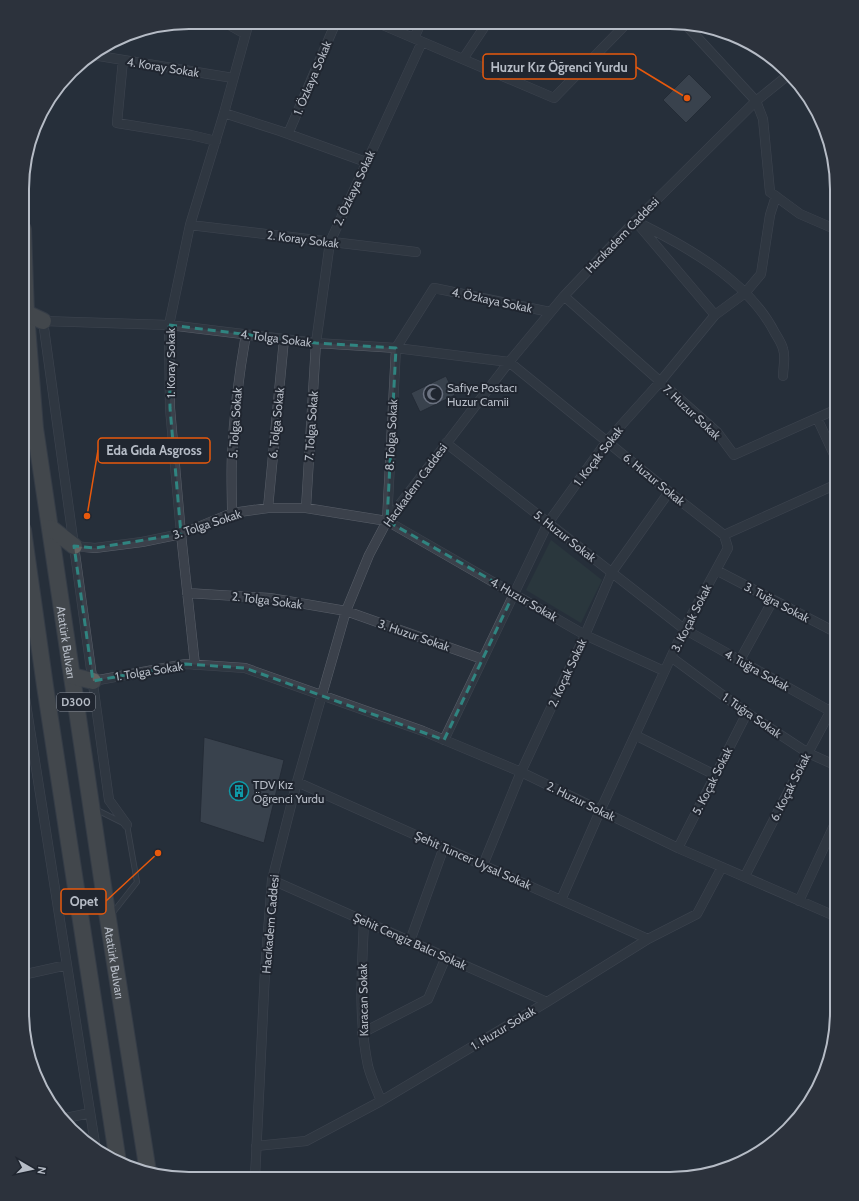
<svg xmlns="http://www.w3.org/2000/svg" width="859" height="1201" viewBox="0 0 859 1201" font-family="Cabin,sans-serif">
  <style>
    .green { fill: #2f4041 }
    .building { fill: #505965; stroke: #222832 }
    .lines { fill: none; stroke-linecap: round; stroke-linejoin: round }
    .service-casing { stroke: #595f69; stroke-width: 6 }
    .minor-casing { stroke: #595f69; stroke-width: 10 }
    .trunk-casing { stroke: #464c56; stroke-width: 18 }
    .service { stroke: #3b414b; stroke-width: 4.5 }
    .minor { stroke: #3b414b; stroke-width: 9 }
    .trunk { stroke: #646462; stroke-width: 16 }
    .marked { fill: none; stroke: #308480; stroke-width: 3; stroke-dasharray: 8 5; stroke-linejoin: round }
    .labels { text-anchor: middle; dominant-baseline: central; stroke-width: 4; stroke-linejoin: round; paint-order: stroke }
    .shield { fill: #202630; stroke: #898f99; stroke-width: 1 }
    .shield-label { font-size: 11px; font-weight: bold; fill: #b6bcc6 }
    .street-label { font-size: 12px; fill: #b6bcc6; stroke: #202630 }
    .poi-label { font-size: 12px; fill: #b6bcc6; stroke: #202630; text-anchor: start }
    .rim { fill: none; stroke: #b6bcc6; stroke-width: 2 }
    .leader { fill: none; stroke: #e8590c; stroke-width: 1.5 }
    .callout-dot { fill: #e8590c; stroke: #202630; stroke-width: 1.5 }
    .callout { fill: #202630; stroke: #e8590c; stroke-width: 1.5 }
    .callout-label { font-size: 13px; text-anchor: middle; font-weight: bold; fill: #b6bcc6 }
  </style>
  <rect width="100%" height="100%" fill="#272f3a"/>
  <path class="green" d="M551 540 602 580 581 623 526 590Z"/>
  <path class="building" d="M689 74 712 97 686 123 663 100Z
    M446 376 455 395 420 412 411 393Z
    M204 737 284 760 264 843 200 822Z"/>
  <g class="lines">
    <defs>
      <path id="service" d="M95 809 127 825 137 882 111 915"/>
      <path id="minor" d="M224 22 245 34
        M378 23 554 98 627 23
        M684 23 756 101 763 119 770 192 800 214 837 230
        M414 38 421 23
        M93 55 233 78
        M463 59 487 23
        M123 60 117 123 191 135 216 141
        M224 113 280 131 366 162
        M288 134 336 22
        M635 221C686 246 748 280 775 333 778 338 782 344 783 349 786 357 783 368 783 376
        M637 223 715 315
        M190 225 416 252
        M564 296 717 432 734 455 837 409
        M817 418 837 461
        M446 443 684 629 830 711
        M268 508 284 339
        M306 508 316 343 330 242 422 42
        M232 513C232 494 231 474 232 455 234 414 239 374 246 334
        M387 521 396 348 434 288 550 312
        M74 546 95 548 142 542 181 534 232 513 268 508H306L387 521 585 635 664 671
        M716 570 837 633
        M187 593 270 598 346 611 482 659
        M671 657 747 713 808 753 837 766
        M740 660 773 600
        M195 665 181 534 170 408 169 325 190 225 224 113 249 22
        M93 681 186 664 245 668 423 731 521 772 678 848 837 917
        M23 685 96 1150
        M635 735 715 775
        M444 740 548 523 607 441 660 382 715 315 745 293 761 274 770 215 776 196
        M297 782 648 939
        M127 825 109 800 43 321 169 325 316 343 396 348 509 362 669 492 724 535
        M678 848 747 713
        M483 865 521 772 585 635 612 572 669 492
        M745 876 808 753 837 699
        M272 880 547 1002
        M561 900 600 811 684 629 728 548 724 535 837 484
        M799 901 837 819
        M364 921C362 969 358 1018 368 1066 371 1078 377 1090 381 1101
        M410 941 444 847
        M22 975 67 965
        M362 1033 428 999 446 957
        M66 1118 90 1113
        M256 1146 306 1141 381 1101 547 1002 648 939 697 914 722 867
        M255 1178 265 971 272 880 297 782 346 611 369 555 387 521 509 362 564 296 635 221 756 101 787 76"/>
      <g id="trunk">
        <path id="s1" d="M23 229 26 313 35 428 108 919 148 1172"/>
        <path d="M26 313 43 321"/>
        <path d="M51 528 74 546"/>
        <path d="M23 530 45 686 118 1162"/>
        <path d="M72 676 93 681"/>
      </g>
    </defs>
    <use href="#service" class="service-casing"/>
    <use href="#minor" class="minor-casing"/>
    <use href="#trunk" class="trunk-casing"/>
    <use href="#service" class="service"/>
    <use href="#minor" class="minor"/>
    <use href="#trunk" class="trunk"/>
  </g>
  <path d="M0 0H859V1201H0ZM169 325 316 343 396 348 387 521 514 593 444 740 245 668 186 664 93 681 74 546 95 548 181 534 170 408Z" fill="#272f3a" fill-opacity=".55" fill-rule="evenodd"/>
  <path class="marked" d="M169 325 316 343 396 348 387 521 514 593 444 740 245 668 186 664 93 681 74 546 95 548 181 534 170 408Z"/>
  <defs>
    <symbol id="mosque-ring" viewBox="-11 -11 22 22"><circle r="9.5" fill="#202630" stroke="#6b7280" stroke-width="1.5"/><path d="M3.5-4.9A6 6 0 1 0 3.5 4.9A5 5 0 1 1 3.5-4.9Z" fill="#6b7280"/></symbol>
    <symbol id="building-ring" viewBox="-11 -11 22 22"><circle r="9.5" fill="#202630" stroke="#0f9aa8" stroke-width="1.5"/><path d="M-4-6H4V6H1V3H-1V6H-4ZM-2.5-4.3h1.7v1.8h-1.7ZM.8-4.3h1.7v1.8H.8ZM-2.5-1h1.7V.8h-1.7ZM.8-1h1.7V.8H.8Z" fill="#0f9aa8"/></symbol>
  </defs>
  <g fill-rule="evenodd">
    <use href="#mosque-ring" x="422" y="383" width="22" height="22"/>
    <use href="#building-ring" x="228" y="780" width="22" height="22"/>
  </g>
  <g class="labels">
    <rect class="shield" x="57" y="693" width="38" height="18" rx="3"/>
    <g class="shield-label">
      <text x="76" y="702">D300</text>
    </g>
    <g class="street-label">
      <text transform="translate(163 67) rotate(9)">4. Koray Sokak</text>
      <text transform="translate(312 78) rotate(-67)">1. Özkaya Sokak</text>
      <text transform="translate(354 188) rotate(-65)">2. Özkaya Sokak</text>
      <text transform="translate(622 235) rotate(-46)">Hacıkadem Caddesi</text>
      <text transform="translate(303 239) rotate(7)">2. Koray Sokak</text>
      <text transform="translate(492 300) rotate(12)">4. Özkaya Sokak</text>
      <text transform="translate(276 338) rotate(7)">4. Tolga Sokak</text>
      <text transform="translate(170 363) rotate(-90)">1. Koray Sokak</text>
      <text transform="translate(692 412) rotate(43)">7. Huzur Sokak</text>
      <text transform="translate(235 423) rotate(-86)">5. Tolga Sokak</text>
      <text transform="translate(276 423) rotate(-84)">6. Tolga Sokak</text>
      <text transform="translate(311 426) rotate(-86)">7. Tolga Sokak</text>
      <text transform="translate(391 435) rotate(-87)">8. Tolga Sokak</text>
      <text transform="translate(598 456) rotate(-52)">1. Koçak Sokak</text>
      <text transform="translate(654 479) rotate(39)">6. Huzur Sokak</text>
      <text transform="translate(415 485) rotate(-54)">Hacıkadem Caddesi</text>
      <text transform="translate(207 524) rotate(-18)">3. Tolga Sokak</text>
      <text transform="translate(565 536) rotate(38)">5. Huzur Sokak</text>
      <text transform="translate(524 599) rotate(30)">4. Huzur Sokak</text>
      <text transform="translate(267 600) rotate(7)">2. Tolga Sokak</text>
      <text transform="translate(777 602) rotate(28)">3. Tuğra Sokak</text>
      <text transform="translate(691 618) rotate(-63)">3. Koçak Sokak</text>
      <text transform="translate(414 635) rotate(19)">3. Huzur Sokak</text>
      <text stroke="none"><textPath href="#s1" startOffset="416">Atatürk Bulvarı</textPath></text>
      <text transform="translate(757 670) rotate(29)">4. Tuğra Sokak</text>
      <text transform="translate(149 671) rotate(-9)">1. Tolga Sokak</text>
      <text transform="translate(567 673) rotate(-65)">2. Koçak Sokak</text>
      <text transform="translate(752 715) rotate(35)">1. Tuğra Sokak</text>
      <text transform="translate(712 781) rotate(-63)">5. Koçak Sokak</text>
      <text transform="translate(790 787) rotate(-63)">6. Koçak Sokak</text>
      <text transform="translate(581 801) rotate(26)">2. Huzur Sokak</text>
      <text transform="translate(473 860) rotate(24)">Şehit Tuncer Uysal Sokak</text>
      <text transform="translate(270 924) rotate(-85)">Hacıkadem Caddesi</text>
      <text transform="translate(410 941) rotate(24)">Şehit Cengiz Balcı Sokak</text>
      <text stroke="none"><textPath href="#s1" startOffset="740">Atatürk Bulvarı</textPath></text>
      <text transform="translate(363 1000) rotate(-91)">Karacan Sokak</text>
      <text transform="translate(503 1028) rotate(-31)">1. Huzur Sokak</text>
    </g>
    <g class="poi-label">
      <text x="447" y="387">Safiye Postacı<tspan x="447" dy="14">Huzur Camii</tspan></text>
      <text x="253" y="784">TDV Kız<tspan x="253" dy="14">Öğrenci Yurdu</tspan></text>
    </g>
  </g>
  <path d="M0 0H859V1201H0ZM189 29H670A160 160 0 0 1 830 189V1012A160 160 0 0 1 670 1172H189A160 160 0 0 1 29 1012V189A160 160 0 0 1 189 29Z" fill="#2c323c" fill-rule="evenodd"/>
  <path class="rim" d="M189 29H670A160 160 0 0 1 830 189V1012A160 160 0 0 1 670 1172H189A160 160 0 0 1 29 1012V189A160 160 0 0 1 189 29Z"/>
  <path class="leader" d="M687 98L636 67M87 516L98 450M158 853L106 901"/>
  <g class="callout-dot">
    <circle cx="687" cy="98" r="4"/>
    <circle cx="87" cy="516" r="4"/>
    <circle cx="158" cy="853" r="4"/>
  </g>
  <g class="callout">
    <rect x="483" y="54" width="153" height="25" rx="4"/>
    <rect x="98" y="438" width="112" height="25" rx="4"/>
    <rect x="61" y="889" width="45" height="25" rx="4"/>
  </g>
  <g class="callout-label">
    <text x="559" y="72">Huzur Kız Öğrenci Yurdu</text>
    <text x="154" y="455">Eda Gıda Asgross</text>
    <text x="84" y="906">Opet</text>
  </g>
  <g transform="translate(32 1169) rotate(99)" stroke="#202630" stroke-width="3" paint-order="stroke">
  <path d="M0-3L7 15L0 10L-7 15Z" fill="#b6bcc6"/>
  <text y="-6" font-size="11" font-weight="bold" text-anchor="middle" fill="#b6bcc6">N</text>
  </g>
</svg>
